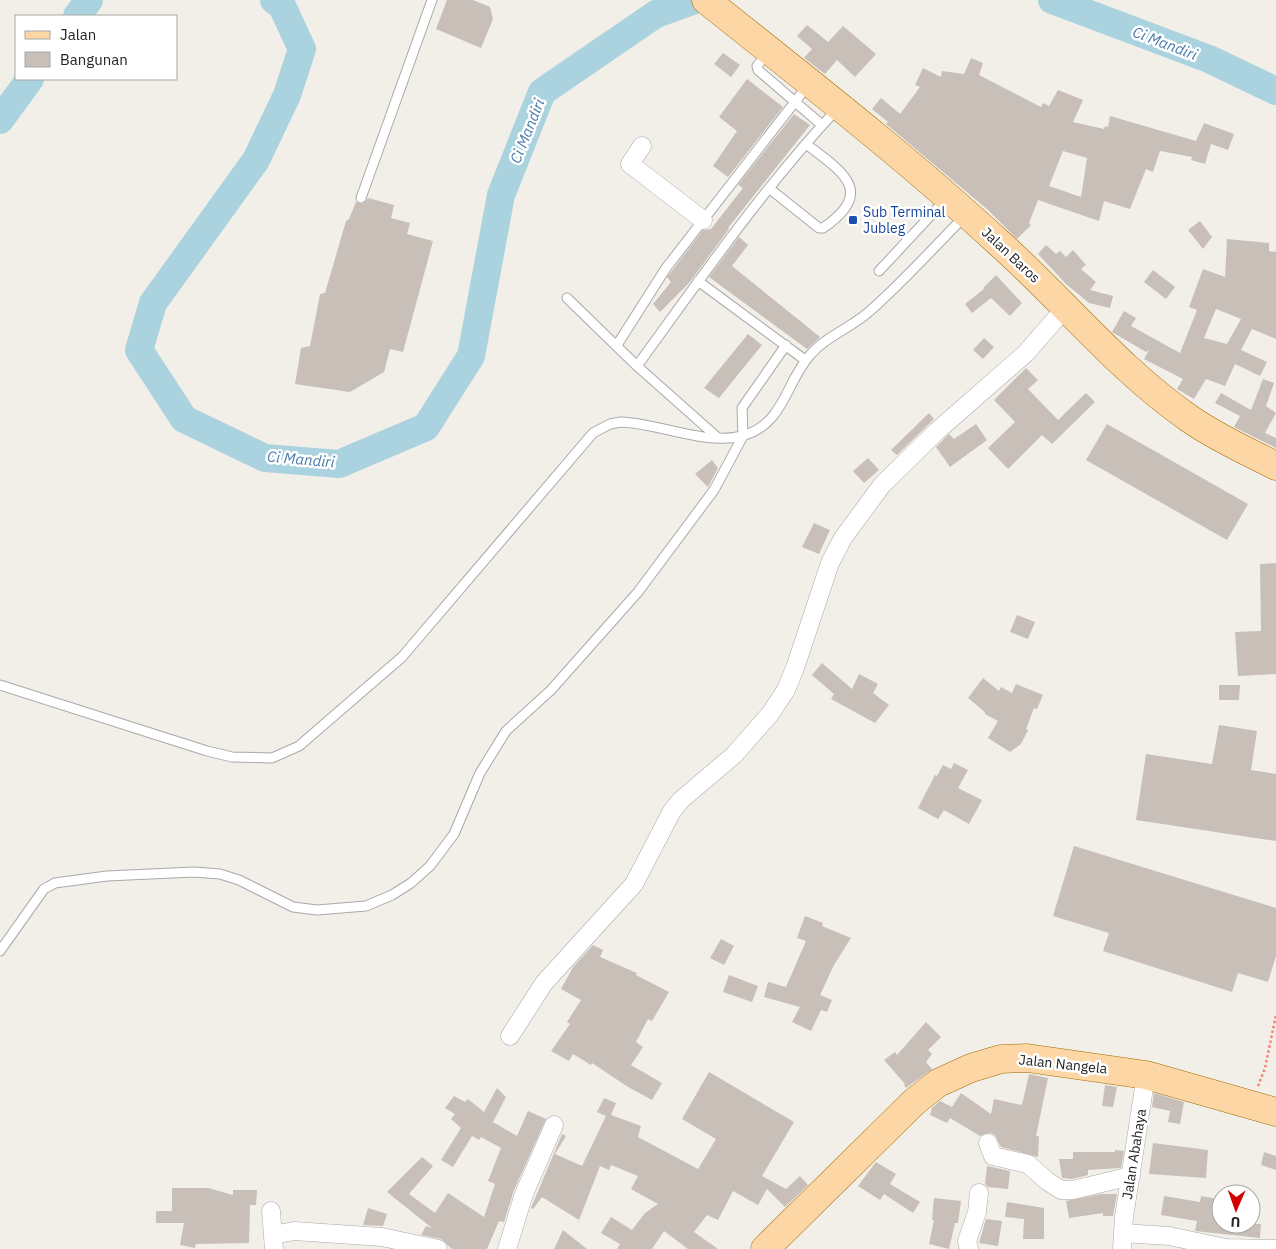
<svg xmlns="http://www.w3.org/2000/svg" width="1276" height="1249" viewBox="0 0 1276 1249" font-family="'IBM Plex Sans',sans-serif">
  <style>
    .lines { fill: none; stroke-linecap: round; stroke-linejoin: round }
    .river { stroke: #aad3df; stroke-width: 28 }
    .building { fill: #c7bfb8; fill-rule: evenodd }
    .service-casing { stroke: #a9a9a9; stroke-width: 11 }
    .minor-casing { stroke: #a9a9a9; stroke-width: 19 }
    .primary-casing { stroke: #a06b00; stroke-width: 29 }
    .path { stroke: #fa8072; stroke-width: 2.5; stroke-dasharray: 2.5 2.5; stroke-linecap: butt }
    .service { stroke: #fff; stroke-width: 9 }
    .minor { stroke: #fff; stroke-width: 18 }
    .primary { stroke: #fcd6a4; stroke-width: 28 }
    .transit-dot { fill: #1a4fb4; stroke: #fff; stroke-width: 2 }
    .labels { text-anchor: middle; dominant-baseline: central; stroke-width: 5; stroke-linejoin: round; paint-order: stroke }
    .transit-label { font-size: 14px; fill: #164399; stroke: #fff; text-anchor: start }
    .street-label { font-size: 14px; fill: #222; stroke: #fff }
    .water-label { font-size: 15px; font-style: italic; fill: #4a7aab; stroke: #fff }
  </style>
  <rect width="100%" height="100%" fill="#f2efe9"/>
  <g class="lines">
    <path class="river" d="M274 0 282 6 302 49 287 95 256 160 153 303 139 350 184 419 265 458 339 464 426 427 471 356 501 195 542 92 656 14 695 0
      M1052 0 1209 59 1276 91
      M77 16 89 0
      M0 120 30 79"/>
  </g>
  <path class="building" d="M447 0H473L490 7 493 19 481 48 436 29Z
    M807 25 828 42 843 26 876 54 855 77 837 60 825 74 804 58 812 49 797 36Z
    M723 53 740 65 731 77 714 64Z
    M971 58 983 63 979 75 1041 107 1043 103 1049 106 1058 90 1083 100 1073 122 1104 129 1105 126 1108 127 1110 116 1196 141 1204 123 1234 134 1228 150 1211 144 1205 164 1191 160 1192 157 1160 151 1153 172 1146 169 1130 209 1104 201 1099 221 1038 200 1029 223 1031 225 1017 239 988 210 886 124 888 122 872 109 881 98 900 114 920 87 915 85 923 68 941 77 942 71 964 74ZM1063 151 1087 158 1081 197 1049 186Z
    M747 79 783 107 728 177 713 166 737 131 719 117Z
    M794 114 810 125 728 228 729 229 689 283 660 312 653 304 671 282 667 277 671 272 703 230 711 229 743 188 738 185Z
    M368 198 394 205 391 218 410 223 407 234 433 241 403 352 390 349 384 372 350 392 295 384 301 348 310 346 320 294 325 293 346 221 349 219 356 202 363 204Z
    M1200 221 1212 237 1203 249 1188 230Z
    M739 237 748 245 732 266 820 337 807 349 709 277Z
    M1227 239 1269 243V251L1276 252V339L1252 329 1241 350 1267 362 1260 376 1235 364 1225 386 1206 379 1194 399 1177 389 1183 379 1144 359 1149 350 1146 352 1112 332 1124 311 1136 318 1131 326 1180 353 1197 310 1189 307 1203 269 1225 277ZM1216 309 1241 319 1227 344 1204 338Z
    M1046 245 1056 254 1060 251 1066 257 1073 250 1086 265 1081 269 1096 282 1090 290 1113 296 1110 308 1089 303 1066 284 1038 254Z
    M1153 270 1175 287 1166 299 1144 282Z
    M996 275 1022 303 1010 316 991 298 972 313 965 304 984 289 983 288Z
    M748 334 762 345 719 398 704 388Z
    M984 338 994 347 983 359 973 350Z
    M1026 368 1038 380 1028 389 1058 420 1086 393 1095 402 1052 444 1042 435 1008 469 988 448 1015 422 994 400Z
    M1263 379 1274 383 1266 406 1276 413 1265 433 1276 438V448L1234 427 1240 416 1215 403 1221 393 1251 410Z
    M929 413 934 419 897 455 891 450Z
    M976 424 987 440 950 467 936 447 949 434 954 439Z
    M1107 424 1248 504 1227 540 1086 460Z
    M868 458 879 470 864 483 853 471Z
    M712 460 718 468 708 487 695 474Z
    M814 523 830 530 819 554 802 547Z
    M1276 563V674L1238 676 1235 632 1261 631 1260 564Z
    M1017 615 1035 622 1028 639 1010 632Z
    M822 663 852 689 859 674 878 684 873 693 889 705 875 723 831 699 834 694 812 675Z
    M983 678 999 691 1001 687 1012 693 1016 684 1043 695 1037 709 1034 708 1026 729 1028 730 1021 744 1010 752 988 738 998 721 985 714V712L968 698Z
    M1219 685H1240L1239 700H1219Z
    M1219 725 1257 731 1251 770 1276 774V841L1136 820 1146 754 1212 764Z
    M954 763 968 770 958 788 982 800 969 824 944 810 938 819 918 808 935 775 937 776 943 765 951 769Z
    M1074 846 1276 908V956L1268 982 1238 973 1232 992 1103 951 1109 933 1053 916Z
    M805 916 823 923 822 926 851 938 834 965 820 995 832 1000 827 1012 821 1010 811 1031 792 1022 800 1007 764 997 768 982 786 987 806 941 797 938Z
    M721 939 734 946 724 965 710 958Z
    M593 945 603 950 600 957 637 973 636 975 669 992 652 1021 648 1019 636 1042 643 1047 631 1065 662 1083 652 1100 628 1087 592 1063 591 1065 573 1054 569 1061 551 1051 570 1024 567 1022 581 1000 561 989 573 967Z
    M729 975 758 986 752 1002 723 992Z
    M926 1022 941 1037 928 1050 932 1054 926 1062 932 1069 906 1088 904 1085 905 1084 884 1060 895 1052 897 1055Z
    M709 1072 794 1122 762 1176 786 1189 800 1176 808 1185 785 1207 767 1189 758 1205 733 1191 718 1220 707 1215 694 1232 718 1249H688L664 1231 652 1249H617L620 1244 601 1233 611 1217 632 1230 645 1213 658 1204 631 1189 638 1176 611 1165 609 1170 600 1166 579 1220 542 1197 533 1209 531 1208 562 1134 566 1136 555 1154 582 1166 606 1116 597 1112 604 1098 616 1103 611 1115 641 1126 638 1137 698 1169 716 1139 682 1119Z
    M1029 1074 1048 1078 1036 1136H1039L1038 1157 1001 1147 995 1135 990 1133 980 1136 950 1118 947 1123 930 1115 932 1108 940 1101 952 1107 961 1093 991 1114 994 1099 1022 1105Z
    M1105 1085 1117 1087 1113 1107 1102 1106Z
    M497 1088 506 1097 493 1122 517 1136 528 1111 546 1119 514 1190 504 1222 499 1221 487 1249H452L441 1239 421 1235 426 1226 432 1228 387 1192 422 1157 433 1166 409 1194 435 1213 448 1193 484 1217 495 1184 488 1181 501 1148 481 1137 479 1140 472 1136 453 1167 441 1160 461 1128 451 1119 455 1114 445 1108 454 1096 465 1102 468 1099 484 1112Z
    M1154 1093 1184 1102 1180 1124 1168 1122 1170 1111 1152 1107Z
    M1153 1143 1208 1150 1206 1178 1149 1174Z
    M1115 1150 1124 1151 1121 1168 1088 1170V1175L1072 1179 1062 1178 1059 1159H1073V1152H1115Z
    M1264 1152 1276 1156V1170L1261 1165Z
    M876 1162 896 1174 890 1184 920 1202 913 1213 884 1194 880 1200 858 1186Z
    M987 1166 1010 1171 1008 1189 988 1187 985 1184Z
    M172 1188H208L233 1195V1190H257L256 1205H250L249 1243 196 1244 195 1248 180 1245 184 1223H156V1211H172Z
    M1101 1194H1117L1113 1216H1103V1213L1069 1218 1066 1201Z
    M1164 1196 1200 1202 1201 1196 1218 1199 1217 1203H1221V1224H1261L1260 1238 1195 1231 1197 1221 1161 1215Z
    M934 1198 961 1201 958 1223H955L949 1249 929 1244 934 1220H932Z
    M1007 1202 1044 1208V1239H1023L1024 1219 1005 1217Z
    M368 1208 387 1214 383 1226 363 1225Z
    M986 1219 1002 1221 998 1246 979 1243Z
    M563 1230 587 1249H554Z"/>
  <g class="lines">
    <defs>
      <path id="service" d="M767 53 757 66 758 70 822 125
        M770 189 819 228H823C876 192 843 172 806 144
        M361 198 432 0
        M879 271 946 199
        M698 281 805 360
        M567 298 637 366 717 437
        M617 345 666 268 808 85
        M637 366C701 278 764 187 838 108
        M0 685 207 751 232 757 272 758 299 746 402 657 593 433 610 424 621 422C659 423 708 447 745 435 784 423 786 382 810 355 826 336 853 327 871 310 904 281 934 247 965 216
        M0 951 44 889 55 883 107 876 194 872 220 874 239 880 293 907 317 910 366 906 392 895 411 883 430 866 454 834 480 773 506 731 551 690 638 592 714 490 743 436 742 408 786 345"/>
      <path id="minor" d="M642 146 630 164 703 220
        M510 1036 544 983 634 884 672 811 681 800 734 755 770 714 786 690 795 668 830 563 843 538 882 485 937 431 1026 353 1066 307
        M988 1143 993 1156 1028 1164 1047 1181 1061 1190H1073L1131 1176
        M271 1211 274 1249
        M1123 1233 1169 1236 1226 1248 1276 1249
        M273 1235 294 1231 382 1237 438 1249
        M507 1249 524 1194 554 1125
        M969 1249 967 1241 977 1212 979 1193
        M1122 1249 1124 1217 1146 1075"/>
      <path id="primary" d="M706 0C805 79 906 157 999 243 1064 301 1118 369 1190 419 1217 438 1247 451 1276 466
        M765 1249 914 1102 938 1083 971 1068 1001 1059 1027 1058 1146 1075 1276 1112"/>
    </defs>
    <use href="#service" class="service-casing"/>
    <use href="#minor" class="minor-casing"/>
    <use href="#primary" class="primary-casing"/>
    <path class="path" d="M1258 1086 1265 1068 1276 1015"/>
    <use href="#service" class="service"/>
    <use href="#minor" class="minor"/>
    <use href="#primary" class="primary"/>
  </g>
  <rect class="transit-dot" x="848" y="215" width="10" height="10" rx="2.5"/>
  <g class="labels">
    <g class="transit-label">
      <text x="863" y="212">Sub Terminal<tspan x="863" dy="16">Jubleg</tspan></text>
    </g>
    <g class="street-label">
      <text transform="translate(1011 255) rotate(43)">Jalan Baros</text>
      <text transform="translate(1063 1064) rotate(6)">Jalan Nangela</text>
      <text transform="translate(1134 1154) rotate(-81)">Jalan Abahaya</text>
    </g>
    <g class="water-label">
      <text transform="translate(1165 43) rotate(21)">Ci Mandiri</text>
      <text transform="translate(527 131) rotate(-68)">Ci Mandiri</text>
      <text transform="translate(301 459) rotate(5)">Ci Mandiri</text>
    </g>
  </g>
  <rect x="15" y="15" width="162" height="65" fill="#ffffff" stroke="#a7a7a7"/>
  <rect x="25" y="31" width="25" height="8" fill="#fcd6a4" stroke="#a7a7a7"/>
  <text x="60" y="40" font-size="15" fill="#222222">Jalan</text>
  <rect x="25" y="52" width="25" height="15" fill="#c7bfb8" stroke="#a7a7a7"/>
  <text x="60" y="65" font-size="15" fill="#222222">Bangunan</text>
  <g transform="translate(1236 1209) rotate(182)"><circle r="24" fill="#ffffff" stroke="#a7a7a7"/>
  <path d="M0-4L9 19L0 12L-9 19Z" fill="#d40000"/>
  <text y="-8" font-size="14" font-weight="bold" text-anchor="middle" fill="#222222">U</text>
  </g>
</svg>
